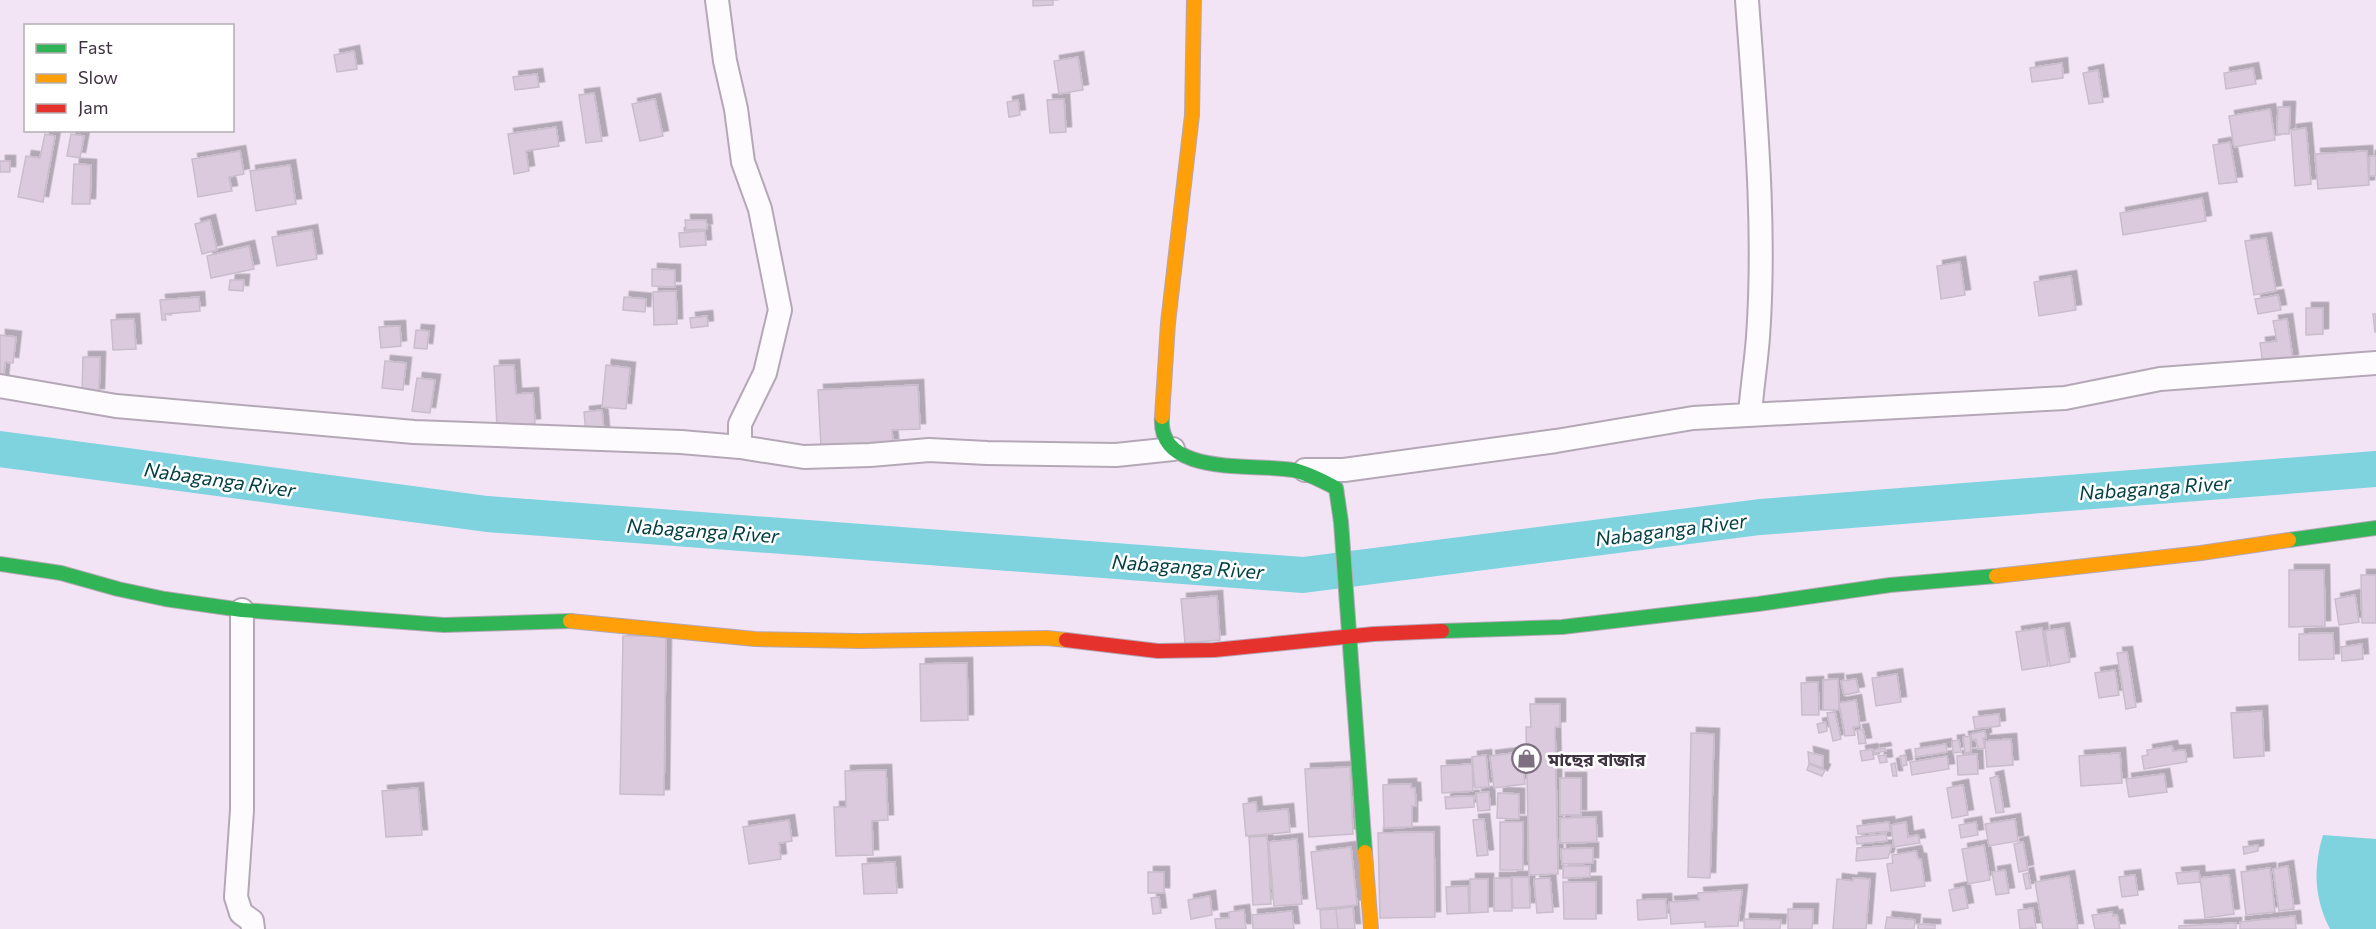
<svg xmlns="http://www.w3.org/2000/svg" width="2376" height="929" viewBox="0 0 2376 929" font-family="Commissioner,'Noto Sans Bengali',sans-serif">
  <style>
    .water { fill: #7ed3df }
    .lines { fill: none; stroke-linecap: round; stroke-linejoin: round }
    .river { stroke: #7ed3df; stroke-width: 36 }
    .building { fill: #dbcade; stroke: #c9bccb; stroke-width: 1.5; filter: url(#shadow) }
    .street-casing { stroke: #b4a7b6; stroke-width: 26 }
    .fast-casing { stroke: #b4a7b6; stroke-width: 16 }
    .slow-casing { stroke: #b4a7b6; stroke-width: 16 }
    .jam-casing { stroke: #b4a7b6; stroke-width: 16 }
    .street { stroke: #fdfbfe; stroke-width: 22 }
    .fast { stroke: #30b455; stroke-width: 14 }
    .slow { stroke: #ff9f0a; stroke-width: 14 }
    .jam { stroke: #e5322d; stroke-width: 14 }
    .labels { text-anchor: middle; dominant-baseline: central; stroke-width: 5; stroke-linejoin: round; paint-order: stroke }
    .poi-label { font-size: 18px; font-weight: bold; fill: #3f3241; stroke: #fff; text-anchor: start }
    .water-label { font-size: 20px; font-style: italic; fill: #044145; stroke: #fff }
  </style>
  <defs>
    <filter id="shadow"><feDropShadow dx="5.5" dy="-5.5" stdDeviation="0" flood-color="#0004"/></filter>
  </defs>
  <rect width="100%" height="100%" fill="#f3e4f5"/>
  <path class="water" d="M2323 835 2376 839V929H2330C2314 898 2313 868 2323 835Z"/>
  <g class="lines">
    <path class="river" d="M0 449 487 514 1303 575 1760 517 2376 469"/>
  </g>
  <path class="building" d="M1033 0H1053V5L1033 6Z
    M354 51 357 69 337 72 334 55Z
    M1078 57 1083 90 1059 94 1054 61Z
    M2062 63 2063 78 2032 82 2030 68Z
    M2253 68 2256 84 2226 89 2224 73Z
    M2098 70 2103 102 2089 104 2083 73Z
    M537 74 539 87 515 90 513 77Z
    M594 93 602 141 586 143 579 95Z
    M655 99 663 136 640 141 632 104Z
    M1064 99 1066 132 1050 133 1047 100Z
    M1018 100 1020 115 1009 117 1007 102Z
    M2278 107H2290L2289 134H2277Z
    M2270 109 2275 140 2234 147 2229 116Z
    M556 127 559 146 526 151 529 171 514 174 508 134Z
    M2306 128 2311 184 2295 186 2291 130Z
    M45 134 55 136 43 202 18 197 26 156 40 158Z
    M71 134 84 136 80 158 67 156Z
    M2230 142 2237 182 2219 184 2213 145Z
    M240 151 244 174 229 177 232 191 198 197 192 159Z
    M2367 151 2369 185 2318 189 2315 154Z
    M2370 156H2376V176H2369Z
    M0 161H10V172H0Z
    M74 164 91 165 90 204H72Z
    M290 165 296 204 256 211 250 171Z
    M2202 198 2206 221 2123 235 2120 213Z
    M210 220 217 250 202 254 195 224Z
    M685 220H706L707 229 686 230Z
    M312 230 317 259 277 266 272 237Z
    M705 231 706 245 680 247 679 233Z
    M2266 238 2276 291 2254 295 2245 241Z
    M249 246 254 269 211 278 207 256Z
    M1960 262 1965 295 1941 299 1937 266Z
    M652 269 675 270V287L652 286Z
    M2071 276 2076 310 2039 316 2034 282Z
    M230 280H244L243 291 229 290Z
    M676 291 677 324 654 325 653 292Z
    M2278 295 2281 310 2258 314 2255 299Z
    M199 297 200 311 165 314 166 320H162L160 300Z
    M624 297 646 299 645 312 623 310Z
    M2306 308H2323V334L2306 335Z
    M2373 314H2376V332H2375Z
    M707 316 708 326 691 328 690 318Z
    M134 319 136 349 113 350 111 320Z
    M2287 319 2293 360 2263 365 2260 343 2277 341 2273 321Z
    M400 326 401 346 381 348 379 327Z
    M416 330 429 331 427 349 414 348Z
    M0 335 16 337 13 363 5 362 3 381H0Z
    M83 357H100L99 394H82Z
    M385 361 406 363 403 390 382 388Z
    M514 365 516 394 533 393 535 424 497 427 494 366Z
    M606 365 630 368 626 409 602 407Z
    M417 378 435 380 430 413 412 411Z
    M918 385 920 429 892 430 893 444 821 447 818 390Z
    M602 410 604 432 586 434 584 412Z
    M2289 570H2324L2325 626 2289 627Z
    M2361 575H2376V623H2362Z
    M2355 595 2359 622 2339 625 2335 599Z
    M1217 596 1220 640 1185 643 1181 599Z
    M2042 628 2048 666 2022 670 2016 632Z
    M2064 628 2070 662 2050 666 2045 631Z
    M2333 633 2334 659 2299 660V634Z
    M623 636H666L664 795 620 794Z
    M2362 644 2363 659 2342 661 2341 647Z
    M2127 652 2136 707 2126 709 2117 653Z
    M967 663 968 720 921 721 920 664Z
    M2115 670 2119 695 2099 698 2095 673Z
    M1897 674 1901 702 1876 706 1872 678Z
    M1838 679 1839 710H1823V680Z
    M1856 679 1859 692 1844 695 1841 681Z
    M1818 682 1819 715H1802L1801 683Z
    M1856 700 1860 726 1853 727 1855 735 1845 736 1839 703Z
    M1530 704H1560V727H1555L1558 874 1529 875 1526 727H1531Z
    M2262 711 2264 756 2234 758 2231 713Z
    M1835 712 1841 739 1833 741 1827 713Z
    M1999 714 2000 726 1975 729 1973 717Z
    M1826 722 1827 731 1819 733 1817 724Z
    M1863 729 1866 743 1859 744 1857 730Z
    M1985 731 1986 738H1983L1985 748 1978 749 1976 739 1972 740 1971 734Z
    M1691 733 1714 734 1710 878 1688 877Z
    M1970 736 1971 752 1965 753 1963 737Z
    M2011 739 2013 765 1987 767 1985 741Z
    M1959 740 1961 752 1953 753 1952 741Z
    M1946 744 1947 752 1916 757 1915 749Z
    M2172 746 2173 751 2185 750 2187 762 2144 769 2142 756 2148 755 2147 750Z
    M1885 748 1886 751 1875 753 1874 750Z
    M1872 749 1874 759 1862 761 1860 751Z
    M1521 752 1525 784 1494 788 1490 756Z
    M1808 752 1823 756V768L1809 763Z
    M2120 753 2122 783 2081 786 2079 756Z
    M1977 754 1978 774 1958 775 1957 756Z
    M1486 755 1489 787 1475 788 1472 757Z
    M1886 755 1887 762 1880 763 1878 756Z
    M1905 755 1907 765 1902 766 1900 756Z
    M1947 756 1949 769 1912 775 1910 762Z
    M1895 763 1897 776H1893L1891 764Z
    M1472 764 1473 791 1442 793 1441 766Z
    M1809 764 1825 770 1822 776 1807 770Z
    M1350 767 1353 834 1309 837 1305 769Z
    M886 770 888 820 872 821 873 855 836 856 834 807H846L845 771Z
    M2164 774 2167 792 2129 797 2126 779Z
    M1998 776 2004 812 1996 813 1990 778Z
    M1560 778H1581V815H1560Z
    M1411 784V788H1415L1416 806H1412V827L1384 828 1383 785Z
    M1963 785 1968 815 1952 818 1947 788Z
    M418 788 422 835 386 837 382 791Z
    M1489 792 1490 810 1478 811 1476 793Z
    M1498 793 1519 794V819L1497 818Z
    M1474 796V807L1446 809 1445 797Z
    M1256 802 1257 812 1288 809 1290 832 1246 836 1243 804Z
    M1596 817 1597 842 1560 843V818Z
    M1484 819 1488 855 1477 856 1473 820Z
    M2015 819 2018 841 1989 846 1985 824Z
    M789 820 792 841 779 843 781 859 749 864 743 827Z
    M1500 822H1523V870H1500Z
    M1889 822 1890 831 1858 834 1857 826Z
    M1906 822 1908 837 1918 835 1920 843 1894 847 1891 825Z
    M1976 822 1978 835 1961 838 1959 825Z
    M1434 832 1435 917 1380 918 1378 833Z
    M1886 834 1887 841 1857 844 1856 837Z
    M1267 836 1271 904 1253 905 1249 837Z
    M1297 839 1302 904 1274 906 1269 842Z
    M2023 842 2028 870 2019 872 2014 844Z
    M1892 845 1888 858 1856 861 1857 848Z
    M1984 845 1990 880 1968 884 1962 849Z
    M2258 845V851L2244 854 2243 847Z
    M1351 847 1357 905 1317 909 1311 852Z
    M1593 848V863L1562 864 1561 849Z
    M1916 851 1918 859H1921L1925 886 1891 891 1887 864 1893 863 1892 855Z
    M895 862 897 893 864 894 862 864Z
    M1563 866H1590V877L1563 878Z
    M2288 866 2294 909 2279 911 2273 869Z
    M2270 868 2275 912 2246 915 2241 872Z
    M2005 870 2009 893 1996 895 1992 872Z
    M2199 871 2200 882 2178 884 2176 873Z
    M1148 872H1164V893H1148Z
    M2028 873 2031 888 2026 889 2023 874Z
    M2135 875 2138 895 2122 897 2119 877Z
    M2229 875 2234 914 2205 918 2200 878Z
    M2069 876 2078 929H2043L2035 882Z
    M1512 877H1529L1530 908H1513Z
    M1494 878H1511L1512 911H1494Z
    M1550 878 1553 912 1537 913 1534 879Z
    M1853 878 1870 879 1866 929H1833L1837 879 1853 881Z
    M1470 879H1488V912L1470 913Z
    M1563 882H1596V919H1564Z
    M1468 886 1469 913 1447 914 1446 887Z
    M1964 887 1968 908 1953 911 1949 890Z
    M1742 890 1738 926 1705 927V922L1671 924 1669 902 1699 900 1698 893Z
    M1210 896 1212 915 1191 919 1188 900Z
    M1159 897 1161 913 1153 914 1151 898Z
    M1666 899 1667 918 1638 920 1637 900Z
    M1353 907 1355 929H1338L1336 909Z
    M2033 908 2036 928 2020 929 2018 910Z
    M1336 909 1338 929H1321L1320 910Z
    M1788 909H1813L1812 929H1788Z
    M1244 910 1246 929H1216L1215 919 1229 918V912Z
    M1292 911 1294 929H1253L1252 915Z
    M2112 912 2113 916 2117 915 2120 929H2095L2092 915Z
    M2295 916 2296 929H2240V922Z
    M1887 917 1915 920 1914 929H1885Z
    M1744 919 1781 920 1780 929H1744Z
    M2236 923V929H2179V926Z
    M1918 924 1935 925V929H1918Z"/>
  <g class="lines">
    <defs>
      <path id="street" d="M717 0 725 61 736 109 743 162 760 209 780 310 765 373 740 424V447
        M1747 0C1755 112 1766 225 1758 337 1756 363 1752 388 1750 414
        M0 386 116 406 414 432 681 442 740 447 804 457 870 455 929 450 987 453 1116 455 1173 449
        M1305 470H1344L1556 441 1693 418 2065 398 2160 379 2376 363
        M242 610V810L236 897 241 913 252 921 253 929"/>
      <path id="fast" d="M1162 417C1157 478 1256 463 1293 470 1308 473 1322 481 1336 488L1341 522 1365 852
        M2289 540 2376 528
        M0 564 61 573 118 589 165 599 242 610 444 625 570 621
        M1442 631 1562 627 1758 604 1890 585 1996 576"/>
      <path id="slow" d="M1162 417 1168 323 1192 115 1194 0
        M1996 576 2201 553 2289 540
        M570 621 755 639 860 641 1047 638 1066 640
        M1365 852 1371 929"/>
      <path id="jam" d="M1066 640 1158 651 1214 650 1374 634 1442 631"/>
    </defs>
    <use href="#street" class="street-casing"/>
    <use href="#fast" class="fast-casing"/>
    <use href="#slow" class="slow-casing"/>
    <use href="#jam" class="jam-casing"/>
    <use href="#street" class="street"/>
    <use href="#fast" class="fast"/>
    <use href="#slow" class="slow"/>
    <use href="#jam" class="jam"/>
  </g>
  <defs>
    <symbol id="shop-ring" viewBox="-11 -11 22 22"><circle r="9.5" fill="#fff" stroke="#7e7080" stroke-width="1.5"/><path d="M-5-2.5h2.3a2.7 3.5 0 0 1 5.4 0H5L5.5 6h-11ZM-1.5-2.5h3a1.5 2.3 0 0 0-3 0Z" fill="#7e7080"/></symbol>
  </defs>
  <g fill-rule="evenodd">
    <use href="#shop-ring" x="1510" y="742" width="33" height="33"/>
  </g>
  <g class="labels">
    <g class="poi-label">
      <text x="1548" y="759">মাছের বাজার</text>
    </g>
    <g class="water-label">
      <text transform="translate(220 479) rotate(8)">Nabaganga River</text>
      <text transform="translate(2155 487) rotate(-4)">Nabaganga River</text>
      <text transform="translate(1671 529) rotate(-7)">Nabaganga River</text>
      <text transform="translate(703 530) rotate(4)">Nabaganga River</text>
      <text transform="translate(1188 566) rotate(4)">Nabaganga River</text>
    </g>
  </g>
  <rect x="24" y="24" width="210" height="108" fill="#ffffff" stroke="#b2adb3" stroke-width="1.5"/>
  <rect x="36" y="44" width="30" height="9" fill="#30b455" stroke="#b2adb3" stroke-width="1.5"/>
  <text x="78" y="54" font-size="18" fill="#3f3241">Fast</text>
  <rect x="36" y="74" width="30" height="9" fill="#ff9f0a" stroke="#b2adb3" stroke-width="1.5"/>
  <text x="78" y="84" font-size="18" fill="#3f3241">Slow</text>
  <rect x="36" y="104" width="30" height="9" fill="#e5322d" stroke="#b2adb3" stroke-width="1.5"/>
  <text x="78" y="114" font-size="18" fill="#3f3241">Jam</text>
</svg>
